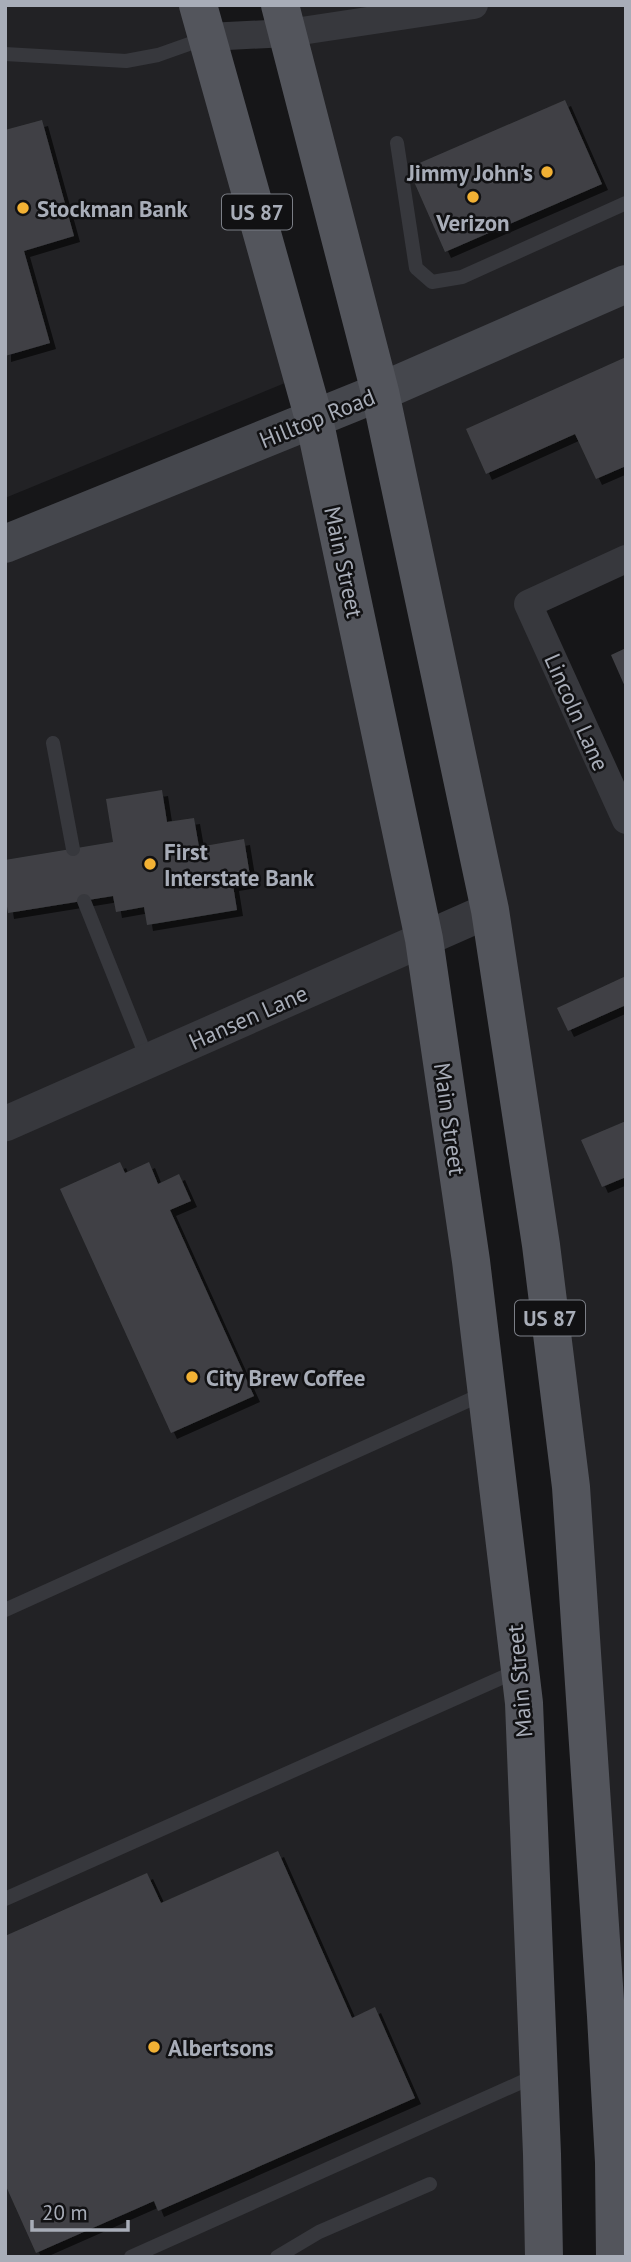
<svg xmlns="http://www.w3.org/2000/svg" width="631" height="2262" viewBox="0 0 631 2262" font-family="'PT Sans',sans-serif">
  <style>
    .built { fill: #222225 }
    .building { fill: #404145; filter: url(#shadow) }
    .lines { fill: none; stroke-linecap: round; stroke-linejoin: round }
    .service { stroke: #37383d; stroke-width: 14 }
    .minor { stroke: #37383d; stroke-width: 28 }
    .tertiary { stroke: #37383d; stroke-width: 35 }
    .secondary { stroke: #45474d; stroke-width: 38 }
    .primary { stroke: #53555c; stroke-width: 38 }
    .poi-dot { fill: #f2b134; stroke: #111113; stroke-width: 2.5 }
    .labels { text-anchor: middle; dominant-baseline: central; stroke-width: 5; stroke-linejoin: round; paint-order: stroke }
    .shield { fill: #111113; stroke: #7b7e86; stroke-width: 2 }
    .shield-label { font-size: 21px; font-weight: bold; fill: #a8adb8 }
    .poi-label { font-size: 23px; font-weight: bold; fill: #a8adb8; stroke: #111113; text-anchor: start }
    .street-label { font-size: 23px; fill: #a8adb8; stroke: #111113 }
  </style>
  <defs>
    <filter id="shadow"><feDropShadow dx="6" dy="6" stdDeviation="0" flood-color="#0009"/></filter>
  </defs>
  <rect width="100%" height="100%" fill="#161618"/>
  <path class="built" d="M5 5H198L302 376 5 498Z
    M280 5H626V559L528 604 626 820V2257L588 1711 490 910Z
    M314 419 424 939 520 1670 535 2257H5V544Z"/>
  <path class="building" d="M565 100 602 184 445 252 408 168Z
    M42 120 74 236 24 251 50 343 5 356V130Z
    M626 357V466L596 479 575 434 486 474 466 429Z
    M626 648V689L611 655Z
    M162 790 167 822 194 818 199 847 244 839 251 882 233 885 237 910 147 925 144 907 116 912 113 896 8 913 5 893V860L113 842 106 799Z
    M626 976V1005L568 1031 557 1008Z
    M626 1121V1177L602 1187 581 1140Z
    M120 1162 125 1173 149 1162 158 1184 179 1174 191 1201 170 1210 254 1396 171 1433 60 1189Z
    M278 1851 352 2018 375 2007 415 2098 158 2211 154 2201 36 2253 5 2184V1936L147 1873 161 1903Z"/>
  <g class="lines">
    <path class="service" d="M5 54 126 61 158 55 206 38
      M397 143 416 268 432 282 462 277 626 203
      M53 743 73 849
      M84 901 148 1061
      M5 1610 485 1393
      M5 1899 519 1670
      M131 2257 535 2076
      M277 2257 319 2232 430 2184"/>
    <path class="minor" d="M208 37 288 33 474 5
      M626 559 528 604 626 820"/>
    <path class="tertiary" d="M5 1124 490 910"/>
    <path class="secondary" d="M5 544 380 392 626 284"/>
    <path class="primary" d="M198 5 314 419 424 939 471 1261 524 1703 542 2154 544 2257
      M280 5 380 392 490 910 541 1245 571 1487 606 2016 614 2162 615 2257"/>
  </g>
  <g class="poi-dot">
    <circle cx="547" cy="172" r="7"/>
    <circle cx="473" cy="197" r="7"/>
    <circle cx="23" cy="208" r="7"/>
    <circle cx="150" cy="864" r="7"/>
    <circle cx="192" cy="1377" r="7"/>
    <circle cx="154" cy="2047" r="7"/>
  </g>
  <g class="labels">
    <g class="shield">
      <rect x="222" y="194.5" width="70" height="35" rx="5"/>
      <rect x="515" y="1300.5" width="70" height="35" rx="5"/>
    </g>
    <g class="shield-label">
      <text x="257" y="212">US 87</text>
      <text x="550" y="1318">US 87</text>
    </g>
    <g class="poi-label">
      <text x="533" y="172" text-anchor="end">Jimmy John's</text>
      <text x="37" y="208">Stockman Bank</text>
      <text x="473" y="222" text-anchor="middle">Verizon</text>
      <text x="164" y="851">First<tspan x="164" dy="26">Interstate Bank</tspan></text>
      <text x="206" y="1377">City Brew Coffee</text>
      <text x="168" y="2047">Albertsons</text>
    </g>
    <g class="street-label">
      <text transform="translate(317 418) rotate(-22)">Hilltop Road</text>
      <text transform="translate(344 562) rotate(78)">Main Street</text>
      <text transform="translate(577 712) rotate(66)">Lincoln Lane</text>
      <text transform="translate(248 1017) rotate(-24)">Hansen Lane</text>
      <text transform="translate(450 1119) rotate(82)">Main Street</text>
      <text transform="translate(519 1681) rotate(-95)">Main Street</text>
    </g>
  </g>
  <rect width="631" height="2262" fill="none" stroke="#a8adb8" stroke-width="14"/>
  <path d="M32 2220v10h96v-10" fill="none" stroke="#a8adb8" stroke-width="3.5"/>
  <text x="42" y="2220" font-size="21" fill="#a8adb8" stroke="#111113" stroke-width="5" paint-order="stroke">20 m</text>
</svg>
